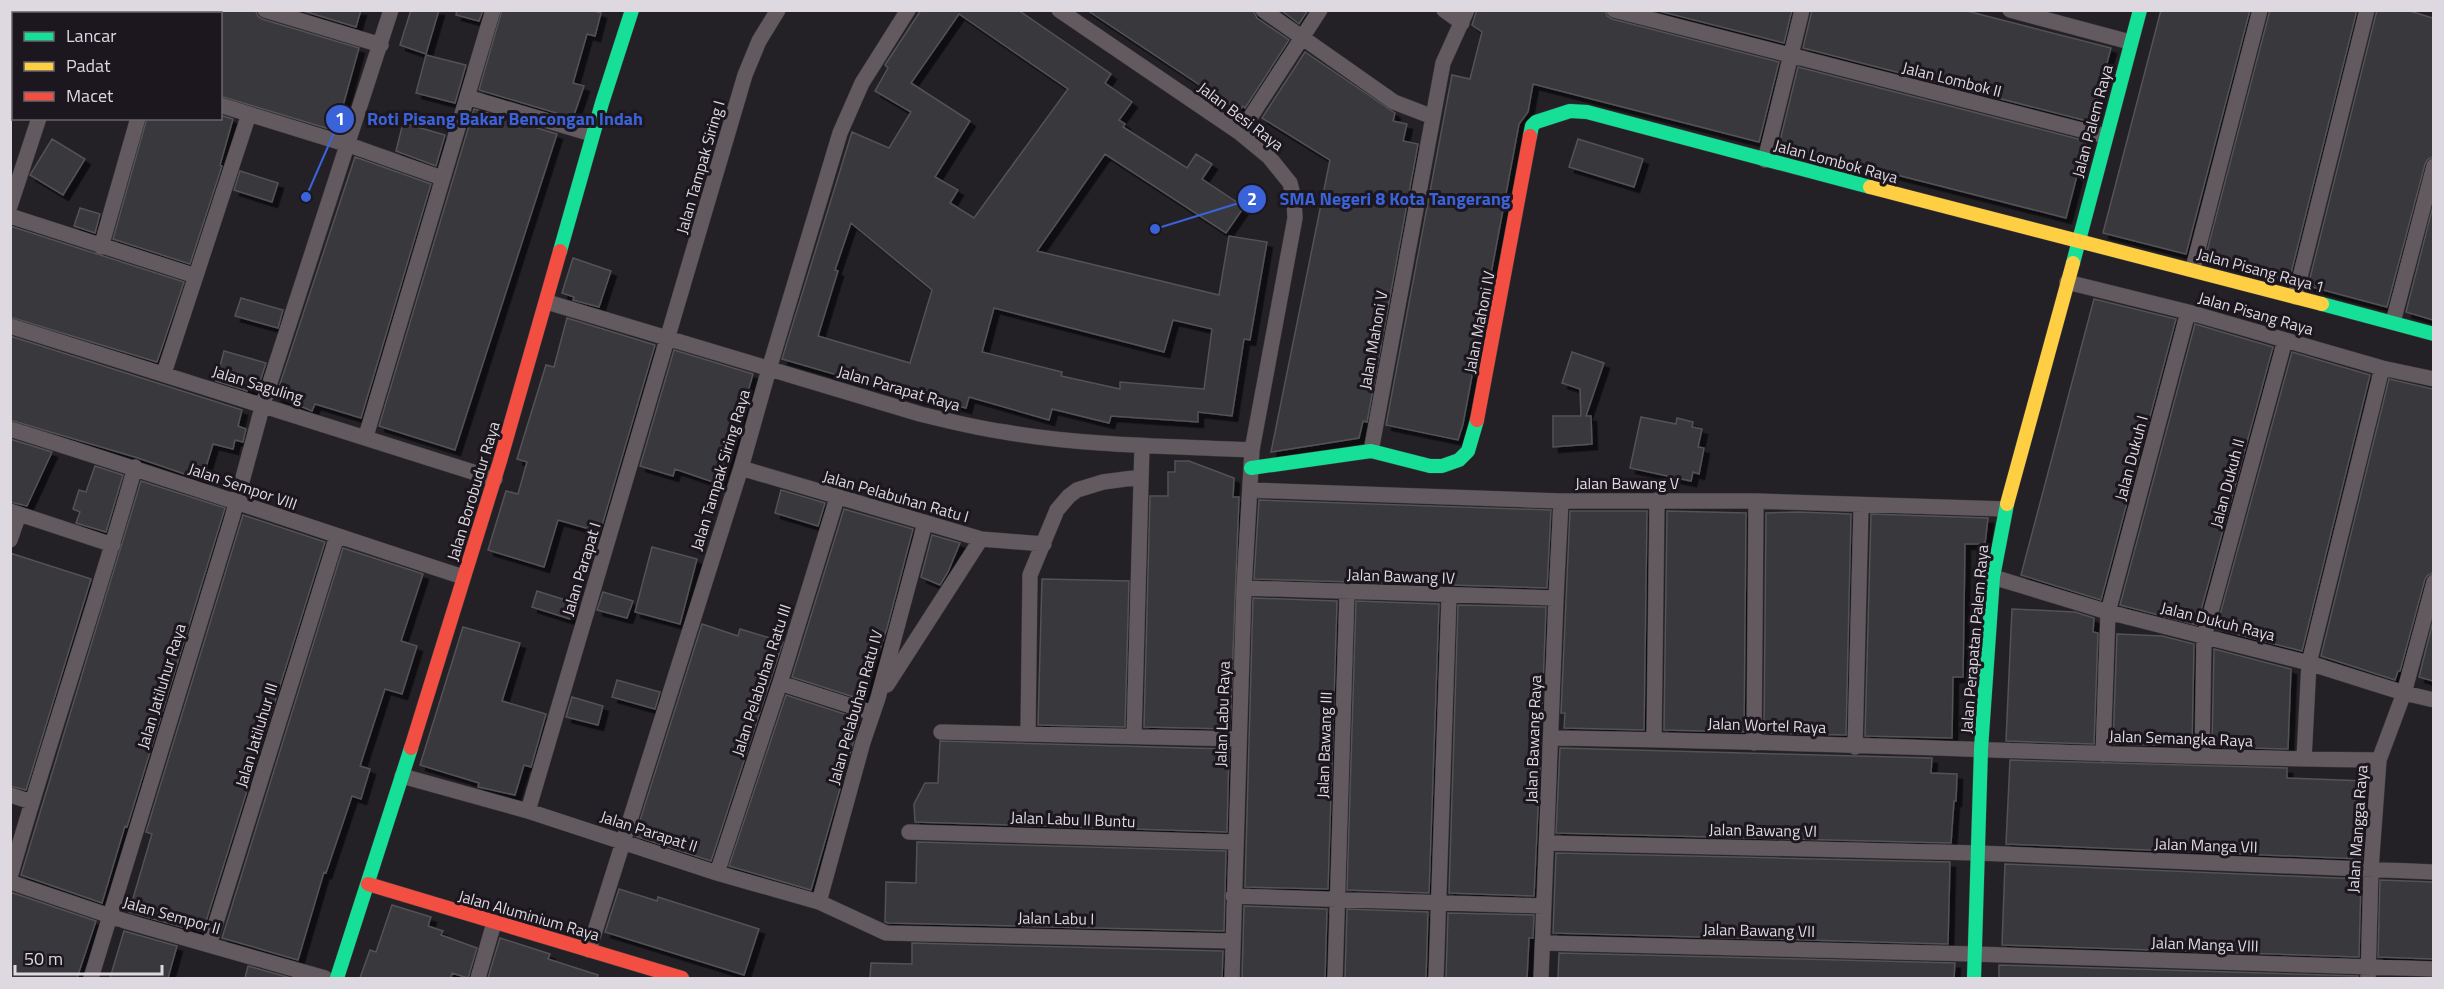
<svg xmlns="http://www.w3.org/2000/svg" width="2444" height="989" viewBox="0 0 2444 989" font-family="'Titillium Web',sans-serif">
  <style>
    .building { fill: #39373c; stroke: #535257; stroke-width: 1.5; fill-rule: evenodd; filter: url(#shadow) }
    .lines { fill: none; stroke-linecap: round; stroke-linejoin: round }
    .street-casing { stroke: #3e3c3f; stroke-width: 16 }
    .fast-casing { stroke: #3e3c3f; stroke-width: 15 }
    .slow-casing { stroke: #3e3c3f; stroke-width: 15 }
    .jam-casing { stroke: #3e3c3f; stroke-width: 15 }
    .street { stroke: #635a5f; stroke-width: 15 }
    .fast { stroke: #16e098; stroke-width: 14 }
    .slow { stroke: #ffcf43; stroke-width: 14 }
    .jam { stroke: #f24e42; stroke-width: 14 }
    .labels { text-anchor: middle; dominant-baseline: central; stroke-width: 6; stroke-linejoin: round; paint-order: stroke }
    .street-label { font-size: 16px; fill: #ded9e0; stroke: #1c161f }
    .leader { fill: none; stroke: #3a63d9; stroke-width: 2 }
    .callout-dot { fill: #3a63d9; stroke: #1c161f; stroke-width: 2 }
    .mark-label { font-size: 18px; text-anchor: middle; font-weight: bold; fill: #fff }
    .callout-label { font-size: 18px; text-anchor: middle; font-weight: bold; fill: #3a63d9; stroke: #1c161f; stroke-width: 6; stroke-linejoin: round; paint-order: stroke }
  </style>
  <defs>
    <filter id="shadow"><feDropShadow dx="5.5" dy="5.5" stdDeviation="0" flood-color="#0009"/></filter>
  </defs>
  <rect width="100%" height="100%" fill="#242126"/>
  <path class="building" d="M220 10H255L258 16 262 19 359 48 336 131 220 96Z
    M300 10H361L356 27Z
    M411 10H439L426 54 400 45Z
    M457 10H483L479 21 456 15Z
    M502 10H592L601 13 595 36 587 34 573 83 584 86 573 118 479 90Z
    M921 10H1018L1111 74 1105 83 1132 102 1119 120 1125 124 1123 127 1187 168 1196 154 1212 164 1202 179 1244 207 1226 233 1105 154 1037 251 1219 295 1229 236 1267 242 1250 340 1244 339 1232 416 1198 412V422L1111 416 1109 423 1052 409 1049 420 969 397 966 408 932 399 931 402 782 359 852 132 889 148 911 112 875 91 888 68 885 65ZM959 14 1068 89 974 218 950 203 958 190 935 177 970 121 911 83ZM851 223 932 290 910 363 818 336 838 271 835 270ZM994 308 1164 352 1173 320 1212 329 1204 389 1120 382V389L1061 376 1062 372 982 352Z
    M1087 10H1253L1257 18 1289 40 1245 108 1243 106 1239 111Z
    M1281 10H1308L1299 24Z
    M1477 10H1605L1607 16 1612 19 1779 62 1759 142 1533 84 1528 112 1519 124 1463 424 1458 440 1386 425 1452 75 1470 79 1482 32 1472 25Z
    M1655 10H1792L1784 43Z
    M1812 10H1963L2111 48 2091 122 1803 48Z
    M2161 10H2250L2186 254 2103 233Z
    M2270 10H2357L2289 281 2205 259Z
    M2377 10H2406L2433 18V157L2428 159 2425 164 2387 307 2308 286Z
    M1305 52 1395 113 1393 121 1407 124 1403 141 1418 144 1367 422 1363 421 1359 438 1271 452 1330 160 1262 118Z
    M426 55 466 65 455 103 416 93Z
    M1798 67 2086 141 2066 218 1779 145Z
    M474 109 557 134 455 450 379 426Z
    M220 115 233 119 220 165 222 166 190 264 113 239 147 118H220Z
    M403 123 445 135 436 166 396 151Z
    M52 139 85 159 63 195 30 175Z
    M1578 139 1643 159 1634 187 1569 167Z
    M355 157 431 184 361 418 315 404 312 411 276 396Z
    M240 171 278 183 272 202 234 190Z
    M2433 206V320L2406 312Z
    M80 208 100 214 95 233 74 226Z
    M10 226 184 282 157 362 10 317Z
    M573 258 611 271 599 307 573 300 574 297 562 293Z
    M241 298 283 310 278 328 235 316Z
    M2094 299 2176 319 2101 600 2021 575Z
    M567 318 655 345 600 532 558 520 544 567 488 550 506 491 518 494 527 462 517 459 546 365 554 367Z
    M2195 324 2273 347 2197 625 2120 605Z
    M10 336 242 410 238 426 246 429 243 442 235 440 233 449 213 444 202 480 138 458 10 420Z
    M674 350 753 374 747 395 749 396 719 484 675 469 673 476 640 466Z
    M224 351 266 363 257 391 247 388V391L216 381Z
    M1572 352 1604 363 1586 416H1591L1592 444 1553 447V416H1581L1580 389 1562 383Z
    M2292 352 2370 375 2302 651 2216 629Z
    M2389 379 2433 389V573L2428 575 2425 579 2400 671H2398L2395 680 2321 656Z
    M1641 417 1676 424 1677 418 1693 422 1692 427 1702 429 1698 447 1704 448 1699 474 1693 472 1691 481 1630 468Z
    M10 439 52 452 27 506 10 502Z
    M1175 461H1189L1234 478 1233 497H1239L1230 729 1144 727 1150 496H1168V472H1175Z
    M95 466 123 475 106 532 76 523 80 512 73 509 79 490 86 492Z
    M141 481 225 508 127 827 125 826 102 903 21 875Z
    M781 490 825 503 818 526 775 513Z
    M1259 500 1551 510 1547 588 1254 579Z
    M844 509 913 529 887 628 863 700 792 677Z
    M1570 511H1647L1644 730 1564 728 1565 713H1561Z
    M1667 511 1746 513 1744 732 1664 730Z
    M1798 512 1851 514 1846 735 1764 733 1766 513Z
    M1871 514 1988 518 1985 544H1965L1963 677H1953L1952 738 1865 736Z
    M243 515 325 542 203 931 183 924 182 927 129 912 152 834 146 832Z
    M932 535 960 543 948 572 940 585 921 577Z
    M652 547 697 559 680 624 635 612Z
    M343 548 423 574 401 641 417 646 402 694 385 689 360 766 370 769 361 799 352 796 326 873 324 872 298 960 222 938Z
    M10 553 91 579 26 790 10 786Z
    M1042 579 1129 581 1125 727 1038 725Z
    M537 591 575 603 570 619 532 607Z
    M603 592 633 601 627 618 597 610Z
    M1253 598 1337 601 1328 889 1245 887Z
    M1356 601 1439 604 1429 893 1347 890Z
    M1458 605 1546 607 1542 712H1536L1535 742H1541L1534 896 1449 893Z
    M2012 609 2075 612 2094 618 2093 632 2098 633 2094 744 2006 741Z
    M2433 621V681L2419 677Z
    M702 624 738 636 740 629 783 642 711 861 635 836Z
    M463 627 520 643 502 701 546 714 531 767 524 765 515 795 478 787 479 783 420 765Z
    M2117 634 2162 636 2194 644 2192 746 2113 744Z
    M2214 649 2291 669 2288 749 2212 747Z
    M617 680 660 692 655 709 612 697Z
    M786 695 860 719 811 890 729 866Z
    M572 697 603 706 598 725 566 717Z
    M940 741 1229 749 1227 832 915 822 914 804 925 783H938Z
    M1560 748 1932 758 1931 773 1957 774 1956 801H1954L1951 843 1556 833Z
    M2010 760 2287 768V778L2366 781 2362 859 2006 844Z
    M917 842 1226 851 1224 931 888 923 885 922 886 882 916 883Z
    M1556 853 1950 862 1948 944 1553 933Z
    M2005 864 2361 879 2359 957 2002 945Z
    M2380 880 2433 882V959L2378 957Z
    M619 889 657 901 658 897 759 929 744 975 605 932Z
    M10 892 96 921 77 978H10Z
    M392 905 431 917 428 926 443 931 441 935 477 948 468 978 452 973 451 978H360L370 950 376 952Z
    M1244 906 1327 909 1325 978H1242Z
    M1347 909 1428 912 1426 978H1345Z
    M1448 913 1534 915 1533 938H1529L1527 978H1446Z
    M124 931 177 946 168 978H110Z
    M500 938 550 954 548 959 598 975 597 978H488Z
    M912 943 1223 951 1222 978H870L871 963 912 964Z
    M1559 953 1955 963 1954 978H1558Z
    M1999 965 2358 976V978H1999Z
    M248 966 291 978H245Z"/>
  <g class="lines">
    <defs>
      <path id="street" d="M265 10 381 45
        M1059 10 1240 133 1269 157 1290 183 1294 199 1295 218 1252 450 1244 588 1232 978
        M1263 10 1394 102 1433 117
        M1444 10 1462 23
        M1614 10 2105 136
        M2010 10 2130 42
        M72 14 73 10
        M467 97 592 134
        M220 105 349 145 442 178
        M1240 133 1320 10
        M1765 160 1802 10
        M10 206 39 118
        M10 216 196 276
        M101 247 138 118
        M2193 268 2260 10
        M2067 282 2188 312 2382 368 2434 379
        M2295 297 2367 10
        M547 302 920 414C948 421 976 428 1005 432 1086 446 1170 446 1252 450
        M2393 322 2434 166
        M10 326 495 479
        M164 373 249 114
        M10 429C162 476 312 528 463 577
        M366 436 493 10
        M1371 451 1443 63 1467 10
        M741 468 981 539 1044 544
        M1250 490 1561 501H1756L2005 509
        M10 511 113 545
        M10 540 19 514
        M1993 577 2108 612 2309 663 2404 693 2434 700
        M1244 588 1556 598
        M780 683 873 713
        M887 685 981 539
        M941 732 1239 739
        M1028 733 1030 575 1057 510 1069 496 1077 490 1103 482 1141 477
        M1134 736 1142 446
        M1552 738C1828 741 2103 757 2379 760
        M1654 739 1657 500
        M1754 743 1756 501
        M1855 747 1861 506
        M2103 754 2108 612 2188 312
        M2202 756 2204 637 2285 340
        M2304 759 2309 663 2382 368
        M402 776 528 811 717 873 819 902 886 933 1232 941
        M10 795 32 802
        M528 811 745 75 759 41 778 10
        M909 832 1235 842
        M1547 843 1978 853 2434 872
        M717 873 780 683 837 498
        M10 877C49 740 96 605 135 467
        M10 882 125 921 325 978
        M1233 896 1544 906
        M819 902 863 742 878 698 925 523
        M1544 943 1974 954 2434 969
        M209 945 337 536
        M589 950 741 468 769 369 840 133 862 83 908 10
        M91 978 232 518 263 404 391 10
        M478 978 494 923
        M1335 978 1347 592
        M1436 978 1449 596
        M1541 978 1556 598 1561 501
        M2368 978 2371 869 2379 760 2404 693 2434 582"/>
      <path id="fast" d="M1530 136 1532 126 1536 122 1570 111 1587 112 1870 187
        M560 251 602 103 632 10
        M2073 263 2140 10
        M2322 304 2434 334
        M1251 468 1371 451 1430 466H1442L1459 460 1468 451 1477 420
        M337 978 411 748
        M1974 978 1981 749 1993 577 2007 504"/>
      <path id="slow" d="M1870 187 2322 304
        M2007 504 2073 263"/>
      <path id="jam" d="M1477 420 1530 136
        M411 748 500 461 560 251
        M368 884 682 978"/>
    </defs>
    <use href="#street" class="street-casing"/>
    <use href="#fast" class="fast-casing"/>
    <use href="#slow" class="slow-casing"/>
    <use href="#jam" class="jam-casing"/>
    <use href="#street" class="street"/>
    <use href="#fast" class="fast"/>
    <use href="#slow" class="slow"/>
    <use href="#jam" class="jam"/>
  </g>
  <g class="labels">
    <g class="street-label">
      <text transform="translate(1952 79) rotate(14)">Jalan Lombok II</text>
      <text transform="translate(1241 116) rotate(37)">Jalan Besi Raya</text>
      <text transform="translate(2092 121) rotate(-75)">Jalan Palem Raya</text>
      <text transform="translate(1836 161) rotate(15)">Jalan Lombok Raya</text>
      <text transform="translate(700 167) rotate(-74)">Jalan Tampak Siring I</text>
      <text transform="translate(2261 270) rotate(15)">Jalan Pisang Raya 1</text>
      <text transform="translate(2256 313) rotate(16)">Jalan Pisang Raya</text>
      <text transform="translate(1479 322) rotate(-79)">Jalan Mahoni IV</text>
      <text transform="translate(1373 340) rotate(-80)">Jalan Mahoni V</text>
      <text transform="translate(258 384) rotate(17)">Jalan Saguling</text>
      <text transform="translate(899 388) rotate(16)">Jalan Parapat Raya</text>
      <text transform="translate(2131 458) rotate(-75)">Jalan Dukuh I</text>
      <text transform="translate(720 470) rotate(-73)">Jalan Tampak Siring Raya</text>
      <text x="1627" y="483">Jalan Bawang V</text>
      <text transform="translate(2227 483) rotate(-75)">Jalan Dukuh II</text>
      <text transform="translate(243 486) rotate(19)">Jalan Sempor VIII</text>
      <text transform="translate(473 491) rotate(-73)">Jalan Borobudur Raya</text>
      <text transform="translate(896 496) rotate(16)">Jalan Pelabuhan Ratu I</text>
      <text transform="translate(581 569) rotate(-73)">Jalan Parapat I</text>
      <text transform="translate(1401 576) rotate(2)">Jalan Bawang IV</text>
      <text transform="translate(2218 621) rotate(14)">Jalan Dukuh Raya</text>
      <text transform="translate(1974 639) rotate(-85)">Jalan Perapatan Palem Raya</text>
      <text transform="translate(761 680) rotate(-72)">Jalan Pelabuhan Ratu III</text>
      <text transform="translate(161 686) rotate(-73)">Jalan Jatiluhur Raya</text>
      <text transform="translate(855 707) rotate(-74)">Jalan Pelabuhan Ratu IV</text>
      <text transform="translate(1222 714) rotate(-88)">Jalan Labu Raya</text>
      <text transform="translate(1767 725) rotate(2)">Jalan Wortel Raya</text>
      <text transform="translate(256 735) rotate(-73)">Jalan Jatiluhur III</text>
      <text transform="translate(2181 738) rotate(2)">Jalan Semangka Raya</text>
      <text transform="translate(1533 739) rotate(-88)">Jalan Bawang Raya</text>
      <text transform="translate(1324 745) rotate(-88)">Jalan Bawang III</text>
      <text transform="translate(1073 819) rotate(2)">Jalan Labu II Buntu</text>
      <text transform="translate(2357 829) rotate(-86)">Jalan Mangga Raya</text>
      <text transform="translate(1763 830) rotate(1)">Jalan Bawang VI</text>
      <text transform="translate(649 831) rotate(18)">Jalan Parapat II</text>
      <text transform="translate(2206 845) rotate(2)">Jalan Manga VII</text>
      <text transform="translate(172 915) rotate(16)">Jalan Sempor II</text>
      <text transform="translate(529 915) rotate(16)">Jalan Aluminium Raya</text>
      <text transform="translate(1056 918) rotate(1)">Jalan Labu I</text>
      <text transform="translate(1759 930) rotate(1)">Jalan Bawang VII</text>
      <text transform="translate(2205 944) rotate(2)">Jalan Manga VIII</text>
    </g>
  </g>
  <path class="leader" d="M306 197L340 119M1155 229L1252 199"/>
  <g class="callout-dot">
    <circle cx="306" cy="197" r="6"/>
    <circle cx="1155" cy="229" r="6"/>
    <circle cx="340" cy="119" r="15"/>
    <circle cx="1252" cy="199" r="15"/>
  </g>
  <g class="mark-label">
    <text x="340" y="125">1</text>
    <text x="1252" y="205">2</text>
  </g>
  <g class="callout-label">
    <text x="505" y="125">Roti Pisang Bakar Bencongan Indah</text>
    <text x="1395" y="205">SMA Negeri 8 Kota Tangerang</text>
  </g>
  <rect width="2444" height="989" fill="none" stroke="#ded9e0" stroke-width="24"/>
  <rect x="12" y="12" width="210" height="108" fill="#1c161f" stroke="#6a646c" stroke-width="1.5"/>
  <rect x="24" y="32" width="30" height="9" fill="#16e098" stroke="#6a646c" stroke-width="1.5"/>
  <text x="66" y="42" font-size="18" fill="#ded9e0">Lancar</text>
  <rect x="24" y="62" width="30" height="9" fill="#ffcf43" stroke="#6a646c" stroke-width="1.5"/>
  <text x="66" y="72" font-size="18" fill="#ded9e0">Padat</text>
  <rect x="24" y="92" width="30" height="9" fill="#f24e42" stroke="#6a646c" stroke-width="1.5"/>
  <text x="66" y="102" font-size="18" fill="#ded9e0">Macet</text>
  <path d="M15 965v9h147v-9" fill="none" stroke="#ded9e0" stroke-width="3"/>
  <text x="24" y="965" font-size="18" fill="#ded9e0" stroke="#1c161f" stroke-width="4.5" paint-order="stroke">50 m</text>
</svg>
